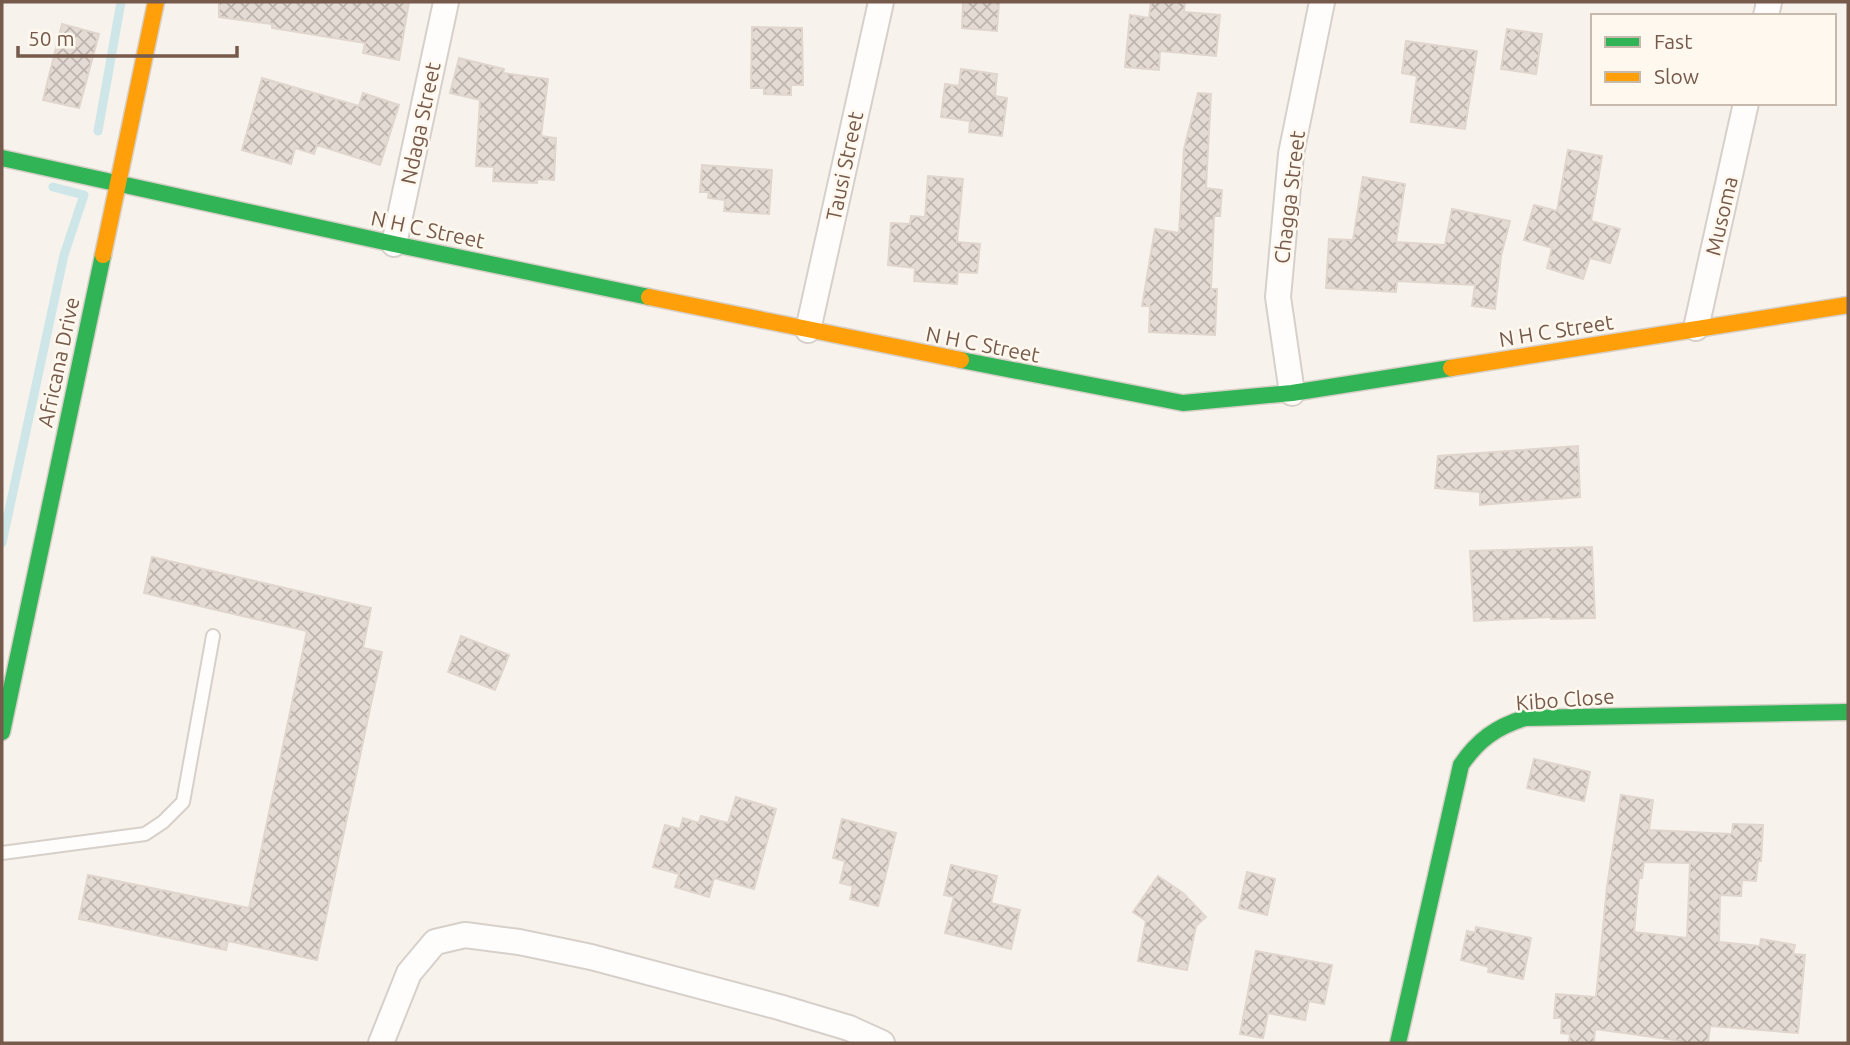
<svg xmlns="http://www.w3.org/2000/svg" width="1850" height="1045" viewBox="0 0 1850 1045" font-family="Ubuntu,sans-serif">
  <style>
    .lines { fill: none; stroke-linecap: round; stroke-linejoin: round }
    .stream { stroke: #cee6e8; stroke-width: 9 }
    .building { fill: url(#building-cross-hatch); stroke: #e0d6ce; stroke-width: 2; fill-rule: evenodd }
    .lane-casing { stroke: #d7d0ca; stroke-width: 16 }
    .street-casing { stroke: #d7d0ca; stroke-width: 28 }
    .fast-casing { stroke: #d7cfc8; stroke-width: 19 }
    .slow-casing { stroke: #d7cfc8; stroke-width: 19 }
    .lane { stroke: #fefdfc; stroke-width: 12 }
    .street { stroke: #fefdfc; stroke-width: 24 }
    .fast { stroke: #30b455; stroke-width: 16 }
    .slow { stroke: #ff9f0a; stroke-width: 16 }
    .labels { text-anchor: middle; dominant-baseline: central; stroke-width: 5; stroke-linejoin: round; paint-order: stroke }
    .street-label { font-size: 21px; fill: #765a4c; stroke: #fff8ee }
  </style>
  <defs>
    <pattern id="building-cross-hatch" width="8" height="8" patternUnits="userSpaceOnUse" patternTransform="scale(1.75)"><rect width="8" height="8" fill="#e4dbd4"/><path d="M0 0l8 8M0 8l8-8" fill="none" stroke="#bdb5ae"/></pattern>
  </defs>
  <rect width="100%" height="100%" fill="#f7f3ec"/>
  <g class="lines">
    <path class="stream" d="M98 131 121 2
      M2 543 64 255 84 195 53 187"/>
  </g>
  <path class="building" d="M219 2H409L399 60 363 53 365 43 272 28V24L219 17Z
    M963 2H999L997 31 962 28Z
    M1151 2H1185L1184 12 1220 15 1216 56 1160 51 1159 70 1125 67 1130 15 1149 18Z
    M62 24 99 34 79 108 43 100Z
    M752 27 802 28 803 85H791V95L764 94V88H751Z
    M1507 29 1542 34 1536 74 1501 69Z
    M1406 41 1477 51 1465 129 1411 122 1417 76 1402 73Z
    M459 58 504 69 503 73 548 79 541 136 556 138 554 180 537 179V183L493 181 494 167 476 166 480 100 450 93Z
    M961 69 997 74 995 96 1007 98 1002 136 969 132 970 121 941 117 945 84 959 86Z
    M262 78 359 106 363 93 399 105 380 165 317 145 314 154 295 148 291 164 242 150Z
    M1198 93 1211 94 1206 188 1222 190 1220 216H1214L1211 289H1217L1215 335 1149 332 1150 306H1142L1155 229 1179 233 1184 149Z
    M1568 150 1602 156 1591 221 1620 229 1610 263 1590 258 1583 279 1547 268 1552 248 1524 240 1534 205 1557 211Z
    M702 165 772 170 769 214 724 211 725 200 708 198 709 192H700Z
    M928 176 963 179 957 242 980 244 977 273 958 272 957 284 914 281 915 268 888 265 891 223 910 224 911 216 925 217Z
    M1363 177 1405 184 1396 242 1445 245 1452 209 1510 221 1501 256 1495 309 1472 306 1475 285 1397 281 1396 292 1326 288 1329 239 1353 240Z
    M1578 446 1580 497 1480 505V492L1435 488 1438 456Z
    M1592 547 1595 618 1551 619V617L1474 621 1470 551Z
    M152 557 371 608 363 648 382 652 317 960 228 941 226 950 79 919 88 875 249 908 307 631 144 593Z
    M461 636 509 655 495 690 448 672Z
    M1534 759 1590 772 1584 801 1527 788Z
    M1621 795 1653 800 1649 830 1732 834 1733 824 1763 825 1761 861H1758L1756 881 1742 880 1741 896 1720 895 1719 942 1760 946 1761 939 1795 945 1793 954 1805 955 1798 1033 1710 1026 1708 1043H1681L1682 1041 1595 1029 1594 1043H1569L1570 1034 1561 1033 1562 1018H1554L1556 994 1596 997 1607 887ZM1644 862 1690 863 1687 938 1634 932 1639 878H1642Z
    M736 797 776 809 754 889 714 878 709 897 675 887 679 874 653 867 665 825 680 829 683 818 699 823 701 816 728 823Z
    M842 819 896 833 878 906 850 899 853 886 840 883 845 861 833 858Z
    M951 865 997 876 991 903 1020 910 1011 949 945 933 954 897 944 895Z
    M1247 872 1275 879 1267 915 1239 908Z
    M1158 876 1183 893 1206 917 1196 926 1187 970 1138 961 1146 921 1133 912Z
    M1476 927 1531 938 1523 979 1488 972 1489 967 1461 960 1467 931 1475 933Z
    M1256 951 1332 965 1324 1004 1309 1001 1305 1020 1268 1013 1263 1038 1240 1034Z"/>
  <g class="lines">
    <defs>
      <path id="lane" d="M2 853 145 834 163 822 183 802 213 636"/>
      <path id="street" d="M1766 16 1769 2
        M394 244 446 2
        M1696 328 1746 103
        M808 330 881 2
        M1292 393 1278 297 1291 154 1322 2
        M381 1043 409 973 435 942 465 935 519 942 591 957 779 1007 849 1028 882 1043"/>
      <path id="fast" d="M2 158 394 244 649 297
        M961 360 1183 403 1292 393 1451 368
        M2 732 103 255
        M1398 1043 1461 765C1478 740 1496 727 1525 718L1848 712"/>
      <path id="slow" d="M103 255 156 2
        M649 297 961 360
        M1451 368 1848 305"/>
    </defs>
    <use href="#lane" class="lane-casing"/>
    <use href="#street" class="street-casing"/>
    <use href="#fast" class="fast-casing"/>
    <use href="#slow" class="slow-casing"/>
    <use href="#lane" class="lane"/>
    <use href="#street" class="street"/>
    <use href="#fast" class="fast"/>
    <use href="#slow" class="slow"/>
  </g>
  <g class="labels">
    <g class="street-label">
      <text transform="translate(420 123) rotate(-78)">Ndaga Street</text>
      <text transform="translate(844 166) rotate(-78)">Tausi Street</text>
      <text transform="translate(1289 197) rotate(-83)">Chagga Street</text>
      <text transform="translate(1721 216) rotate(-77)">Musoma</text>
      <text transform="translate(428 229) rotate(12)">N H C Street</text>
      <text transform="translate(1556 330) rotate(-9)">N H C Street</text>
      <text transform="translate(983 344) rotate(11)">N H C Street</text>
      <text transform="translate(58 362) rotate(-78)">Africana Drive</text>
      <text transform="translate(1565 699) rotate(-4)">Kibo Close</text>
    </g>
  </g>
  <rect width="1850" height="1045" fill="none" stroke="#765a4c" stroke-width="7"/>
  <rect x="1591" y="14" width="245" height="91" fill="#fff8ee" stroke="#c8b9ad" stroke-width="2"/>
  <rect x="1605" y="37" width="35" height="10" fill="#30b455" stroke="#c8b9ad" stroke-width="2"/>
  <text x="1654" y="49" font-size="21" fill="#765a4c">Fast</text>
  <rect x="1605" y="72" width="35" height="10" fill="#ff9f0a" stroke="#c8b9ad" stroke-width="2"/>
  <text x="1654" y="84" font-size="21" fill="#765a4c">Slow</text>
  <path d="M18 46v10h219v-10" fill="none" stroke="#765a4c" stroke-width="3.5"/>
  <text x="28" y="46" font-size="21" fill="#765a4c" stroke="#fff8ee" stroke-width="5" paint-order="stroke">50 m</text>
</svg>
